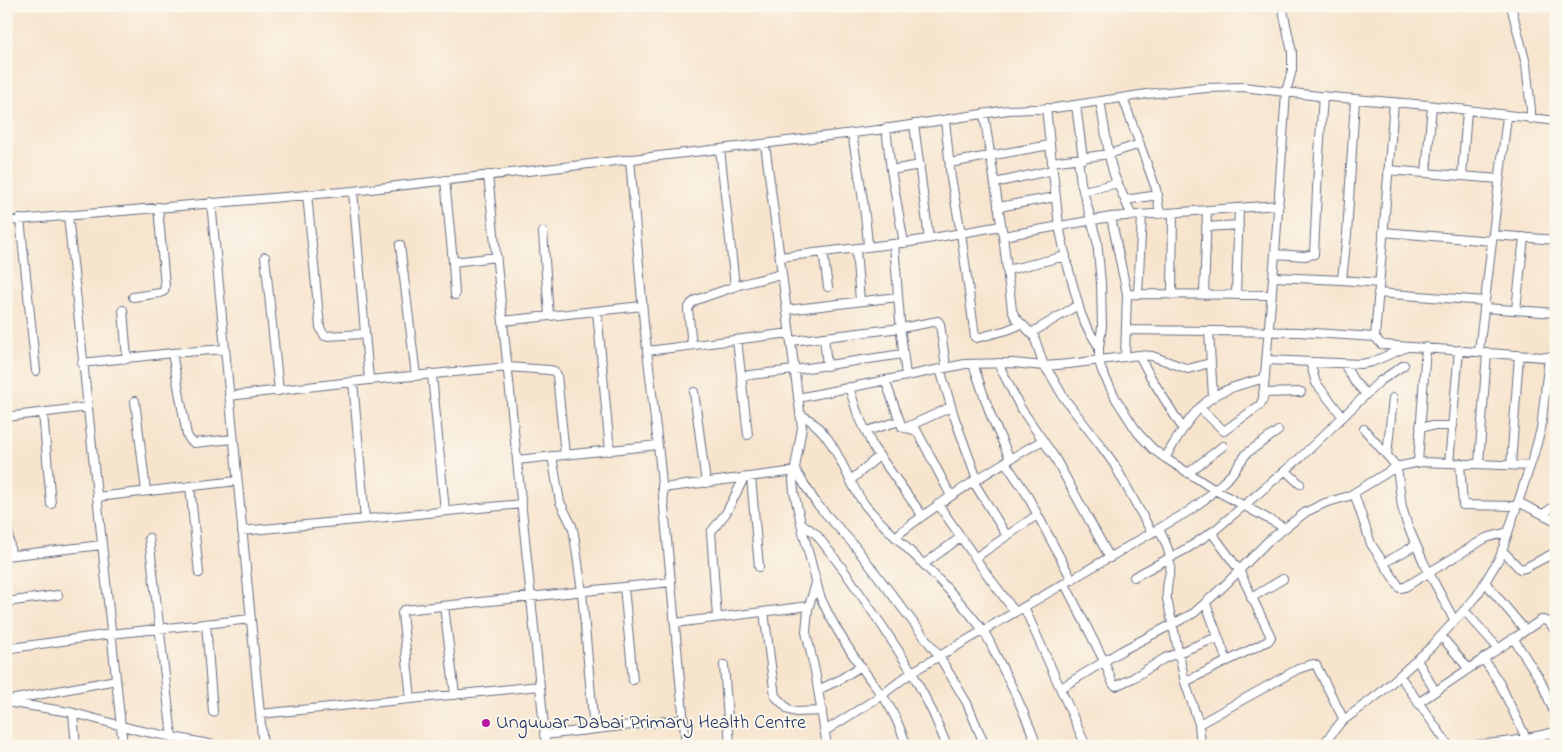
<svg xmlns="http://www.w3.org/2000/svg" width="1562" height="752" viewBox="0 0 1562 752" font-family="'Indie Flower',sans-serif">
  <style>
    .lines { fill: none; stroke-linecap: round; stroke-linejoin: round }
    .street-casing { stroke: #686e85; stroke-width: 10 }
    .street { stroke: #fff; stroke-width: 8 }
    .poi-dot { fill: #b5179e; stroke: #fbf7ec; stroke-width: 2 }
    .labels { text-anchor: middle; dominant-baseline: central; stroke-width: 4; stroke-linejoin: round; paint-order: stroke }
    .poi-label { font-size: 20px; fill: #1b2f5e; stroke: #fbf7ec; text-anchor: start }
  </style>
  <rect width="100%" height="100%" fill="#fbf7ec"/>
  <filter id="ink" filterUnits="userSpaceOnUse"><feTurbulence type="fractalNoise" baseFrequency=".02" numOctaves="2"/><feDisplacementMap in="SourceGraphic" scale="10" xChannelSelector="R" yChannelSelector="G"/><feConvolveMatrix kernelMatrix="1 2 1 2 8 2 1 2 1" color-interpolation-filters="sRGB"/></filter>
  <filter id="wash" filterUnits="userSpaceOnUse"><feTurbulence type="fractalNoise" baseFrequency=".0096" numOctaves="4" result="noise"/><feDisplacementMap in="SourceGraphic" scale="20" xChannelSelector="R" yChannelSelector="G"/><feGaussianBlur stdDeviation="1.12" result="paint"/><feColorMatrix in="noise" values="0 0 0 0 0 0 0 0 0 0 0 0 0 0 0 0 0 1.4 0 .05"/><feComposite in="paint" operator="in"/></filter>
  <g filter="url(#wash)">
    <rect width="100%" height="100%" fill="#f7e4cd"/>
  </g>
  <g filter="url(#ink)">
    <g class="lines">
      <defs>
        <path id="street" d="M1511 6 1526 64 1531 110V119
          M1123 98 1156 189 1160 214
          M1100 101 1110 160 1114 175 1132 216
          M1394 102 1375 337 1381 344 1385 345 1556 358
          M1076 105 1083 159
          M1046 108 1059 226 1068 267 1081 314 1086 326 1099 347V361L1102 371 1116 399 1138 433 1153 449 1165 458 1215 490 1285 528
          M984 114 1003 236 1012 310 1015 317 1034 336 1044 366 1052 377 1064 398 1101 446 1114 464 1152 533
          M945 120 951 178 961 233 975 337 977 338 1007 330 1022 324
          M914 124 929 239
          M886 128 891 170 904 243
          M852 133C858 171 866 209 868 247
          M765 144 802 427 793 480 794 492 803 532 820 596C835 631 858 664 881 694 893 709 900 728 907 746
          M720 149 735 286
          M630 159 644 324 660 463 686 746
          M1078 159 1081 183 1097 241 1101 283 1102 327 1099 347
          M1052 162 1109 154 1140 144
          M950 163 1050 145
          M891 170 920 165
          M1388 170 1499 179
          M1426 173 1432 106
          M488 175 546 746
          M1462 176 1467 111
          M445 180 453 262 455 295
          M995 183 1053 170
          M353 191 369 380
          M1083 191 1118 183
          M307 194 320 327 322 332 325 336 365 334
          M1125 200 1158 195
          M211 202 263 746
          M998 207 1056 197
          M68 215 123 746
          M1111 217 1127 294 1125 357
          M20 219 36 371
          M6 221 353 191 720 149 878 130 1008 110 1055 108 1147 94 1207 88 1243 87 1319 96 1427 105 1556 121
          M1206 227 1239 225
          M543 232 549 316
          M1383 232 1492 241
          M1493 235 1556 240
          M1003 236 1111 217 1279 205
          M894 244 901 333 906 376
          M400 245 416 376
          M856 249 860 301
          M823 252 828 287
          M1275 254 1305 256 1314 254 1318 169 1323 96
          M265 257 279 391
          M780 257 910 242 1001 226
          M453 262 497 257
          M1007 270 1066 256
          M1274 277 1342 280 1379 283
          M1342 280 1347 234 1355 99
          M1378 293 1485 301
          M1127 294 1272 295
          M1138 294 1142 215
          M1172 295 1173 213
          M1204 295 1207 211
          M1236 295 1239 208
          M133 297 160 293 164 291 165 286 158 207
          M1485 308 1556 313
          M123 310 127 359
          M787 310 898 297
          M1516 310 1524 237
          M597 311 610 451
          M503 321 642 306
          M1126 330 1299 332 1375 337
          M1209 331 1213 397
          M1031 333 1078 305
          M824 337 827 366
          M737 340 748 435
          M791 341 901 328 938 321 940 324 946 367
          M692 345 688 309 691 304 696 300 742 284 782 274
          M647 351 790 333
          M1479 351 1507 116
          M172 353 187 435 190 440 194 443 233 439
          M1139 355 1150 376 1183 429
          M1266 360 1361 364 1372 362 1407 347
          M1310 362 1316 383 1343 417
          M82 363 172 353 225 349
          M998 363 1020 407 1055 458 1110 558
          M973 364 991 416 1010 459
          M1344 364 1354 381 1366 394
          M940 369 954 416 977 479
          M432 375 445 511
          M741 376 794 370 903 354
          M885 380 902 427 917 431 951 496
          M353 382 365 519
          M849 387 857 412 873 447 922 515
          M694 392 706 483
          M1263 393 1301 392
          M229 396 369 380 508 367 549 370 554 371 557 375 565 455
          M798 398 965 364 1013 363 1044 366 1069 364 1139 355 1152 356 1188 369 1210 363
          M135 401 146 491
          M1200 408 1224 431 1260 405 1263 399 1275 254 1286 92 1292 70V52L1282 6
          M43 413 51 504
          M800 414C838 434 842 475 865 505 879 522 897 538 913 554 937 577 962 603 982 629 989 638 993 650 998 659 1013 688 1026 716 1037 746
          M6 417 88 407
          M1420 426H1453
          M905 428 951 407
          M1364 429 1397 467 1402 507 1407 524 1424 563 1454 620
          M866 431 900 421
          M1387 455 1393 398
          M552 456 560 502 572 526 574 534 582 592 594 729
          M1165 458C1178 437 1192 410 1213 397 1228 387 1248 383 1265 378
          M517 460 658 445
          M1005 462 1026 493 1072 580
          M1418 463 1426 347
          M1449 463 1459 350
          M1460 463 1463 505 1516 506
          M1479 463 1487 352
          M1511 465 1519 355
          M1286 471 1300 484
          M1188 473 1223 446
          M751 477 759 567
          M851 480 879 456
          M973 481 1007 536
          M190 486 199 573
          M662 488 796 471 816 503 854 545 939 656 967 703 985 746
          M1354 493 1371 544 1400 588 1405 587 1486 538 1508 532
          M97 497 237 481
          M1518 502 1556 521
          M938 504 983 569 1015 612
          M1543 514 1556 505
          M6 515 11 555
          M801 523 816 534 843 569 883 627 912 672 933 713 947 746
          M1159 529C1166 543 1172 555 1170 571 1168 580 1166 589 1167 599L1185 682 1199 724 1201 746
          M242 531 522 504
          M895 537C941 500 992 469 1043 440
          M149 538 172 737
          M1502 550 1520 569 1525 568 1556 552
          M6 556 102 545
          M975 558 1037 515
          M1384 563 1416 545
          M924 564 961 537
          M1134 577 1188 548 1215 530 1300 458 1380 381 1404 365
          M1485 582 1525 630
          M816 583 808 609 806 632 815 671 827 746
          M1065 584 1104 661 1113 684 1116 686 1133 678 1165 658 1218 637
          M624 587 633 680
          M1251 598 1283 579
          M6 602 58 595
          M1206 604 1227 661
          M444 606 455 695
          M1024 607 1086 746
          M1464 610 1498 648
          M764 612 775 696 789 710 796 712 822 711
          M717 617 711 532 726 513 744 478
          M675 623 809 606
          M206 624 213 712
          M1441 636 1468 668
          M1513 638 1541 681 1556 717
          M12 648 111 634 251 619
          M1483 658 1500 684 1526 738
          M1417 660 1435 691
          M724 665 730 746
          M1400 676 1449 746
          M1185 682 1268 641 1271 637 1239 570 1212 533
          M1061 688 1121 651 1194 613 1225 585 1268 541 1306 512 1325 503 1349 496 1396 467 1420 462 1530 466
          M818 690 839 680 861 666
          M411 699 402 613 404 610 671 582
          M10 700 116 680
          M6 702 70 712 137 730 219 746
          M1418 703 1541 620C1550 620 1552 626 1556 633
          M73 713 76 746
          M260 714 540 686
          M1199 724 1298 669 1313 664 1316 665 1344 720
          M825 731 882 695 912 672 1189 511 1205 499 1231 475 1247 453 1278 431
          M544 735 684 719
          M1538 736 1541 746
          M805 746 827 744
          M1319 746 1325 742 1341 722 1379 694 1431 647 1476 597 1500 557 1534 454 1541 429 1549 357
          M1466 746 1513 741 1556 732"/>
      </defs>
      <use href="#street" class="street-casing"/>
      <use href="#street" class="street"/>
    </g>
  </g>
  <circle class="poi-dot" cx="486" cy="723" r="5"/>
  <g class="labels">
    <g class="poi-label">
      <text x="496" y="723">Unguwar Dabai Primary Health Centre</text>
    </g>
  </g>
  <rect width="1562" height="752" fill="none" stroke="#fbf7ec" stroke-width="25"/>
</svg>
